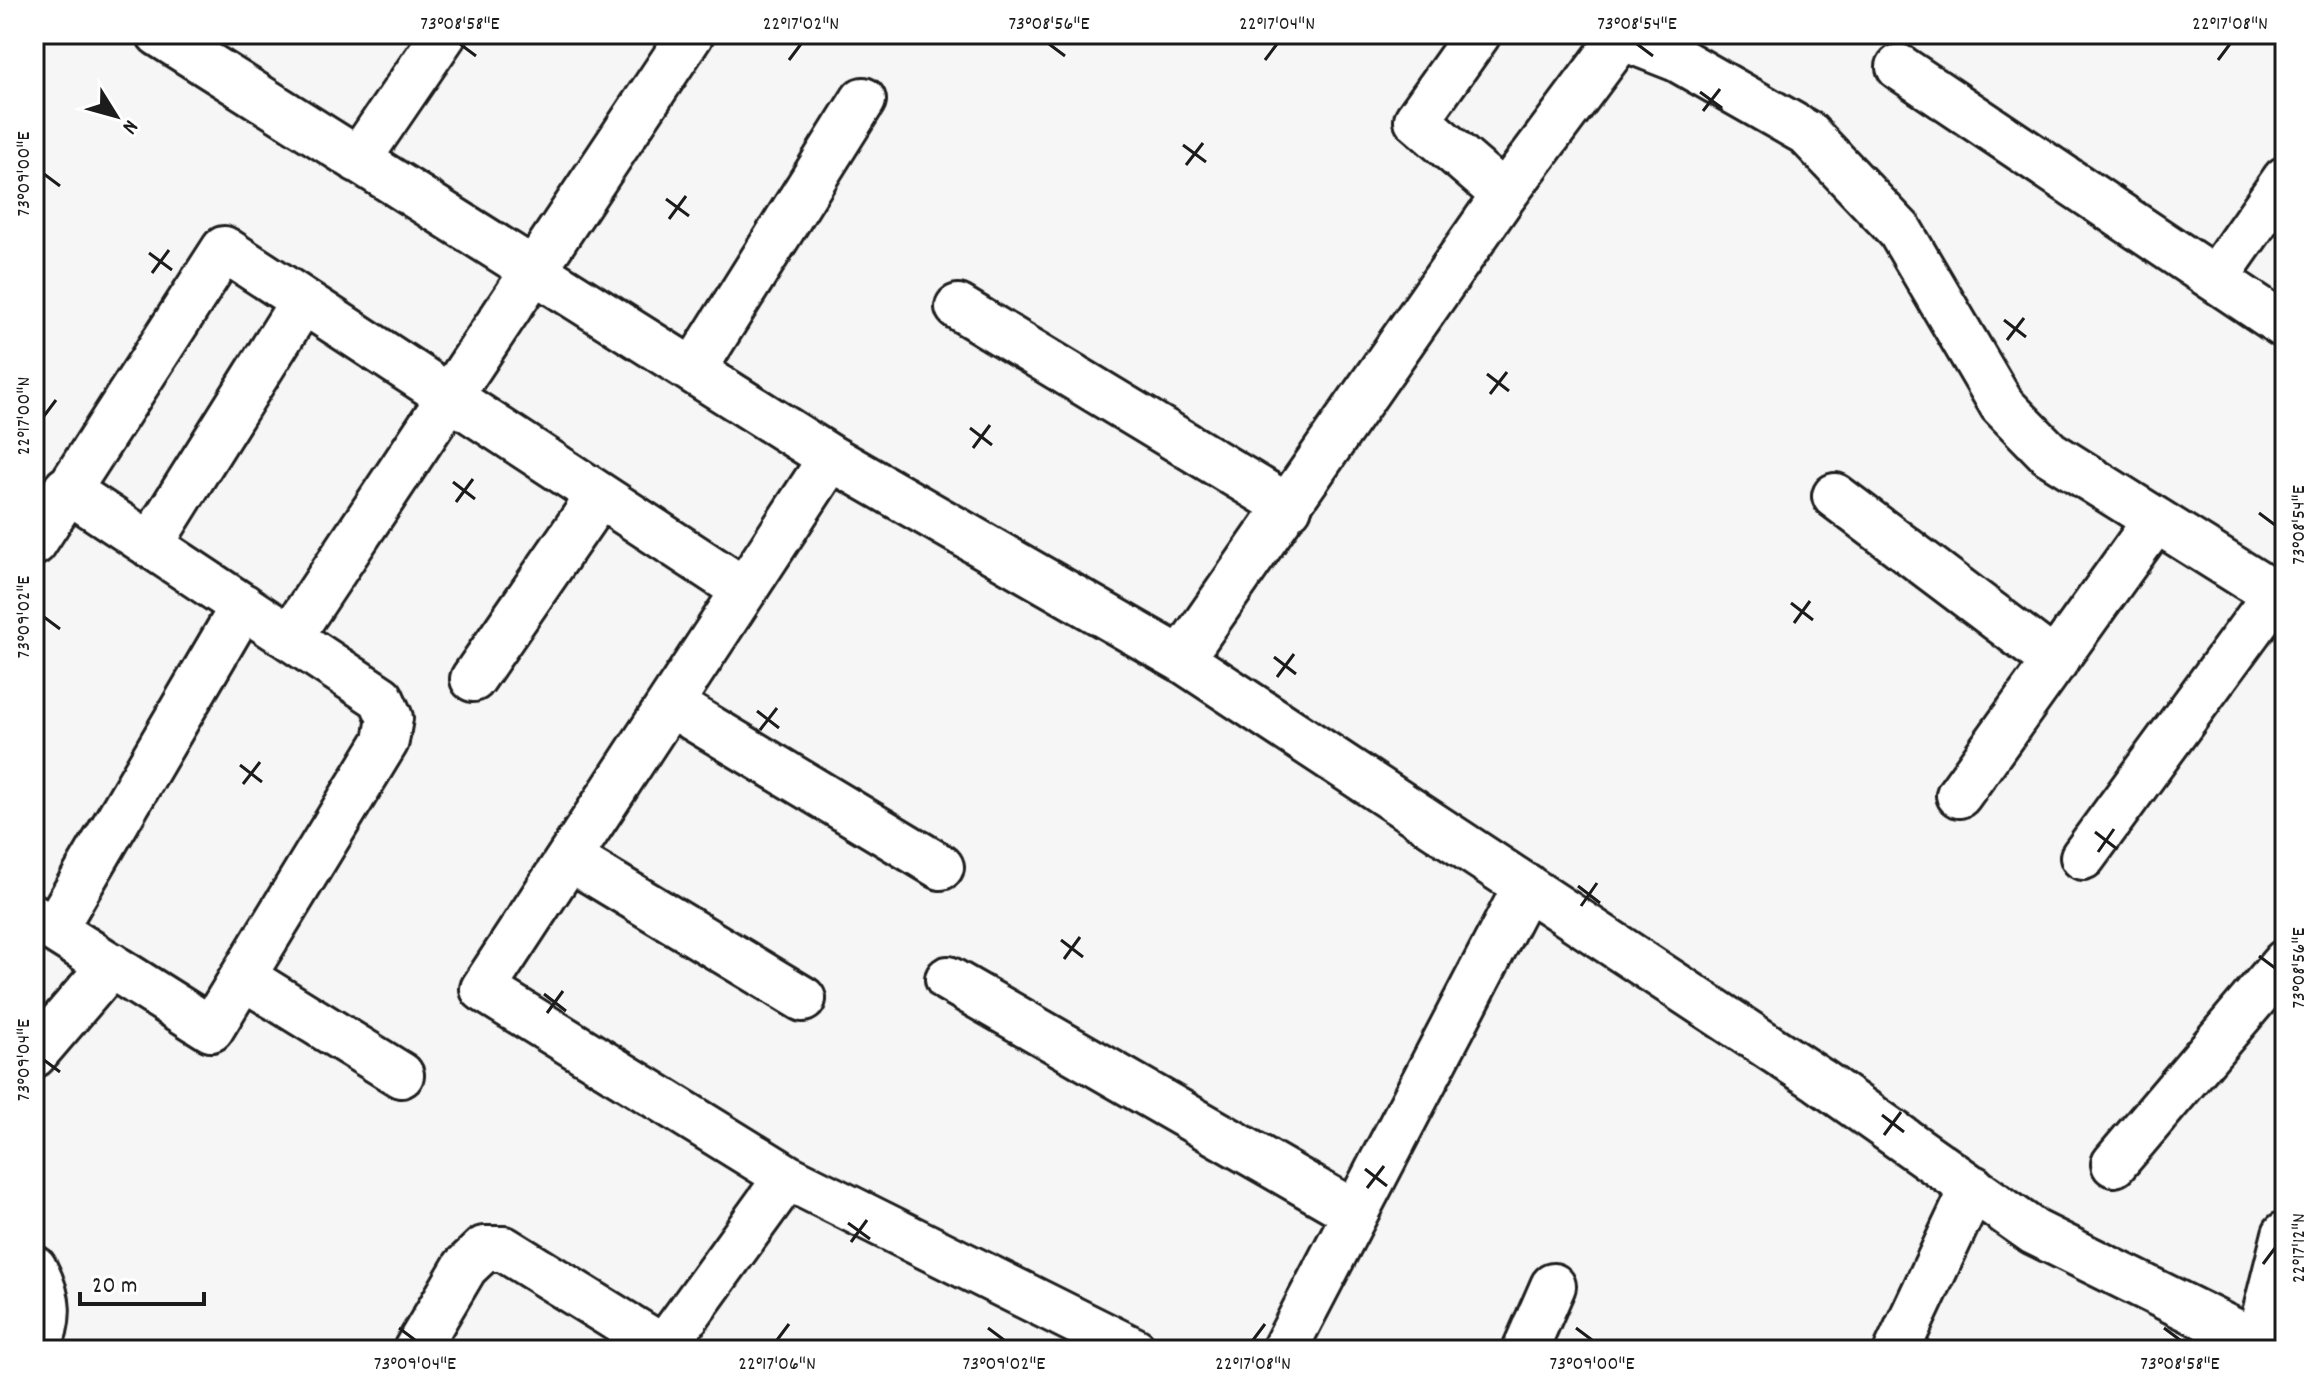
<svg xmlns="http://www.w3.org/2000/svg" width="2319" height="1384" viewBox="0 0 2319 1384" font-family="Dekko,sans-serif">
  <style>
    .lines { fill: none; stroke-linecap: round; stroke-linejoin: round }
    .minor-casing { stroke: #1c1c1c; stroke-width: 50 }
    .tertiary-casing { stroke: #1c1c1c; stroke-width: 50 }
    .minor { stroke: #fff; stroke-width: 44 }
    .tertiary { stroke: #fff; stroke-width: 44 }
    .ticks { fill: none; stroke: #1c1c1c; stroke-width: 3 }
    .neatline { fill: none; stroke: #1c1c1c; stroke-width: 3 }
    .ticks-label { font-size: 20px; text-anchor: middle; fill: #1c1c1c }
  </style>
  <rect width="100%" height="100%" fill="#f6f6f6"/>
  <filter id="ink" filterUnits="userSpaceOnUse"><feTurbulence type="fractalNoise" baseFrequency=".0125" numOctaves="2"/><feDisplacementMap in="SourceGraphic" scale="16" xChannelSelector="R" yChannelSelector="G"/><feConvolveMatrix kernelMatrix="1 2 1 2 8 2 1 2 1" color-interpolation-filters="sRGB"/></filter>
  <g filter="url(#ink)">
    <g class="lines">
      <defs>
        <path id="minor" d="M159 34 831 458 1181 659 1819 1080 2034 1232 2258 1343
          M1478 34 1417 120 1504 195
          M1621 37 1677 59 1807 133 1900 231 2002 405 2049 453 2285 601
          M1899 67 2285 326
          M358 160 444 34
          M2215 279 2285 179
          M958 307 1289 507
          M693 371 863 100
          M1835 496 2055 662
          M34 543 224 249 744 590
          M150 545 303 301
          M290 637 691 34
          M1181 659 1504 195 1624 34
          M473 679 599 496
          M670 704 941 867
          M1959 795 2156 520
          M2083 857 2275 595
          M569 858 803 999
          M34 917 211 1029 386 741 390 718 381 698 66 489
          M54 929 243 606
          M243 977 401 1075
          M948 979 1355 1213
          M34 1055 111 965
          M2114 1164 2285 962
          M787 1177 483 989 831 458
          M34 1268C50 1298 51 1319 37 1350
          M416 1350 465 1267 484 1249H504L664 1348
          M662 1350 787 1177 1134 1350
          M1284 1350 1526 886
          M1525 1350 1553 1286
          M1897 1350 1973 1188"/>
        <path id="tertiary" d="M2256 1350 2285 1234"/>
      </defs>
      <use href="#minor" class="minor-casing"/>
      <use href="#tertiary" class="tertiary-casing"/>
      <use href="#minor" class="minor"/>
      <use href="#tertiary" class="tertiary"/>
    </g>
  </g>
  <path class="ticks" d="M460 44 476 56M1049 44 1065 56M1637 44 1653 56M789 60 801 44M1265 60 1277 44M2218 60 2230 44M1700 92 1722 108M1703 111 1720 89M1183 145 1206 162M1186 165 1203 143M44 174 60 186M666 199 689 216M669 219 686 196M149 253 172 270M152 273 169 250M2004 320 2026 337M2007 340 2024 318M1487 374 1509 391M1490 394 1507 372M44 416 56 400M970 428 992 445M973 448 990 425M453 482 475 499M456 502 473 479M2259 513 2275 525M1791 603 1813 620M44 617 60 629M1794 623 1810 601M1274 657 1296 674M1277 677 1294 654M757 711 779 728M760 730 777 708M240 765 262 782M243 784 260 762M2095 832 2117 849M2098 852 2114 829M1578 886 1600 903M1581 906 1597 883M1061 940 1083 957M2259 956 2275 968M1064 959 1080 937M544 994 566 1011M547 1013 563 991M44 1060 60 1072M1882 1115 1904 1132M1884 1135 1901 1112M1365 1169 1387 1186M1367 1188 1384 1166M848 1223 870 1239M851 1242 867 1220M2263 1264 2275 1248M399 1328 415 1340M988 1328 1004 1340M1576 1328 1592 1340M2164 1328 2180 1340M777 1340 789 1324M1253 1340 1265 1324"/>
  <rect width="2319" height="1384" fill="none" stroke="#fff" stroke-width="88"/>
  <g transform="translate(116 116) rotate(127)" stroke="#ffffff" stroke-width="6" paint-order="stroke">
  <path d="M0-6L14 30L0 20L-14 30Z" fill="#1c1c1c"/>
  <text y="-12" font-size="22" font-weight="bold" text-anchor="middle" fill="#1c1c1c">N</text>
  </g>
  <path d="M80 1292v12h124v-12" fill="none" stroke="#1c1c1c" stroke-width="4"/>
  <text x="92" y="1292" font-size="24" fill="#1c1c1c" stroke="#ffffff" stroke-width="6" paint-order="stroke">20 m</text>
  <rect x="44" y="44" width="2231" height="1296" class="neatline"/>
  <g class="ticks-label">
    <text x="460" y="29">73°08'58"E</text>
    <text x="801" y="29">22°17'02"N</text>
    <text x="1049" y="29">73°08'56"E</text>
    <text x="1277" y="29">22°17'04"N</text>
    <text x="1637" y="29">73°08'54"E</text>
    <text x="2230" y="29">22°17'08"N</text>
    <text transform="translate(22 174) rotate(-90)" y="7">73°09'00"E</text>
    <text transform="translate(22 416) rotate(-90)" y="7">22°17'00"N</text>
    <text transform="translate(2297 525) rotate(-90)" y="7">73°08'54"E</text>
    <text transform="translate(22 617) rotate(-90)" y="7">73°09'02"E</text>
    <text transform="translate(2297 968) rotate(-90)" y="7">73°08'56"E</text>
    <text transform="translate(22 1060) rotate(-90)" y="7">73°09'04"E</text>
    <text transform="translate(2297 1248) rotate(-90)" y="7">22°17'12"N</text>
    <text x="415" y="1369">73°09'04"E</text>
    <text x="777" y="1369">22°17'06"N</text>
    <text x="1004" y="1369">73°09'02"E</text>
    <text x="1253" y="1369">22°17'08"N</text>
    <text x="1592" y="1369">73°09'00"E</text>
    <text x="2180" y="1369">73°08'58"E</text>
  </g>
</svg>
